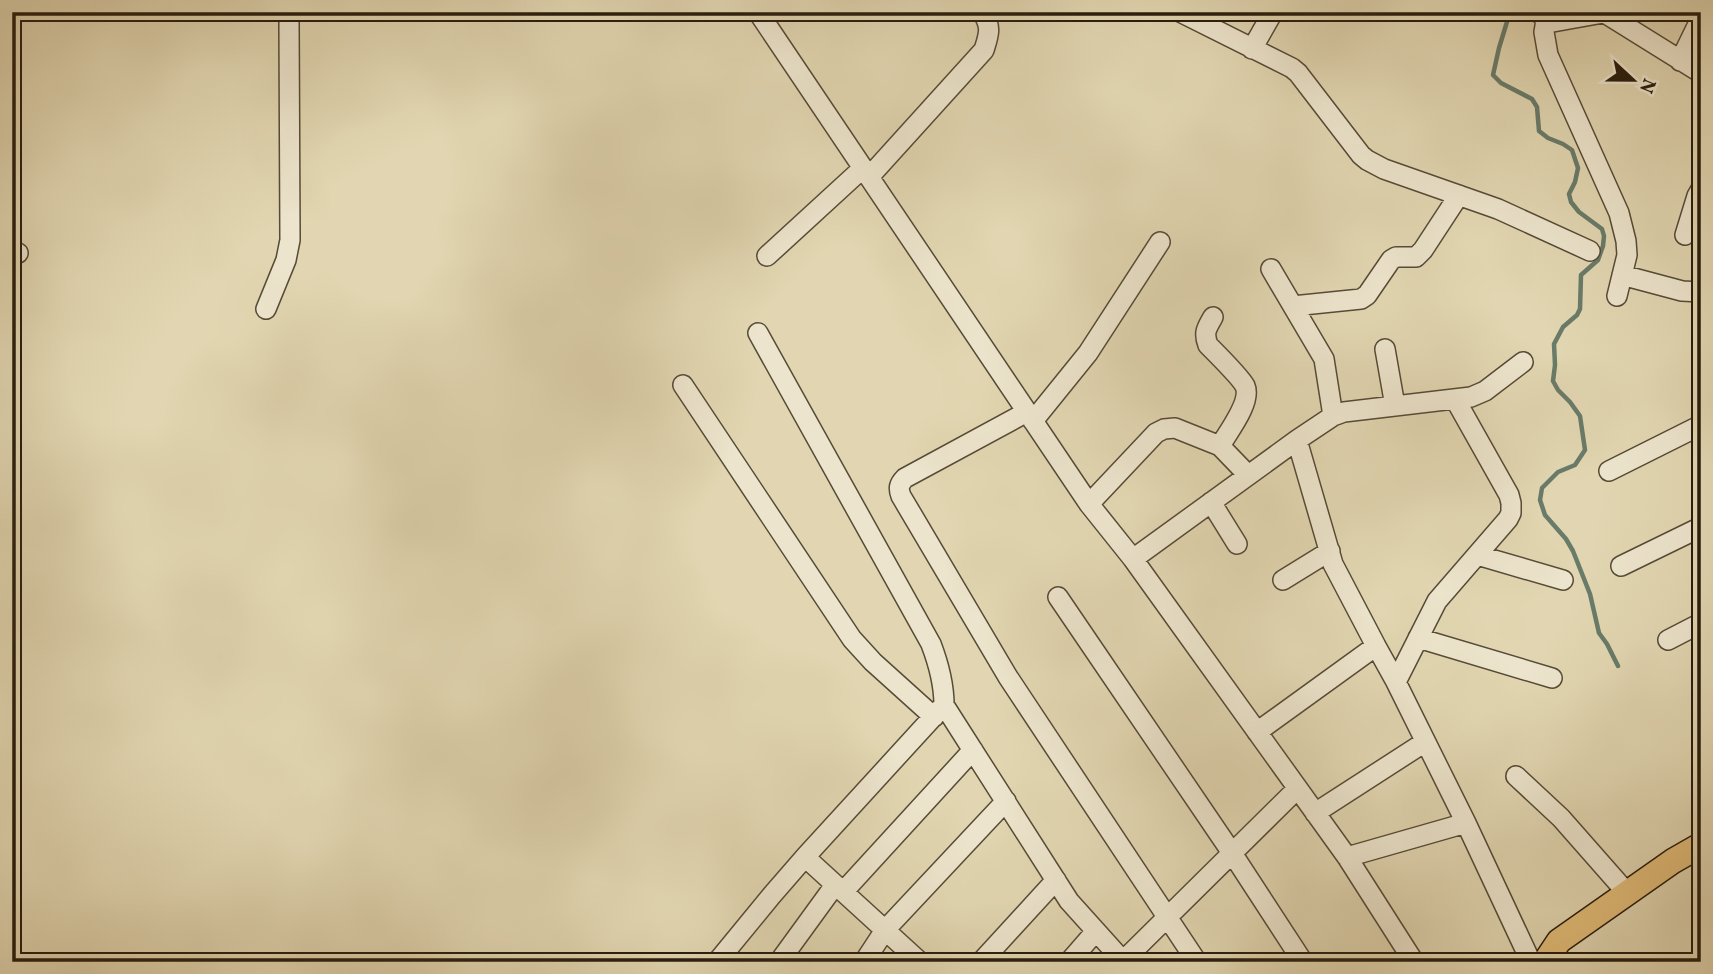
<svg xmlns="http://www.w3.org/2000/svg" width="1713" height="974" viewBox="0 0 1713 974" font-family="Vollkorn,serif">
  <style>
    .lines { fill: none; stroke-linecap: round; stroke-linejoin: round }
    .stream { stroke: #697b69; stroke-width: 4.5 }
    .minor-casing { stroke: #564b37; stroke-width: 22 }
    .major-casing { stroke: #281d0e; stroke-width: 27 }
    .minor { stroke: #ece4cc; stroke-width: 19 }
    .major { stroke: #e0bb78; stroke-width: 24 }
  </style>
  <rect width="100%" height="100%" fill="#e1d6b1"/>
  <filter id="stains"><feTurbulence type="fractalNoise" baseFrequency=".00286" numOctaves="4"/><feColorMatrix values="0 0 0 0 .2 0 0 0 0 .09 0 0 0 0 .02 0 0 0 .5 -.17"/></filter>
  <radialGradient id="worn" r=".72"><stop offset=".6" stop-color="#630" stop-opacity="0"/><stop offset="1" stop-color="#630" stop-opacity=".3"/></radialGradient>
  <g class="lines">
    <path class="stream" d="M1510 12 1499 48 1493 75 1501 83 1532 99 1537 107 1539 131 1548 138 1563 144 1572 150 1578 168 1575 182 1569 194 1571 202 1579 212 1602 229 1604 236 1603 246 1598 260 1581 275 1580 309 1577 315 1563 327 1554 344 1555 365 1553 381 1558 390 1570 402 1580 416 1585 450 1575 465 1558 472 1542 488 1540 500 1545 515 1566 539 1573 551 1590 594 1599 633 1607 644 1618 666"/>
    <defs>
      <path id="minor" d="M758 12 1089 504 1133 559 1347 857 1414 962
        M1180 12 1292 68 1298 73 1361 155 1367 160 1384 169 1498 209 1590 251
        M1539 12 1546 20 1553 22 1603 13
        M1603 12 1701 73
        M1546 20 1544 32 1548 55 1619 213 1626 241 1627 255 1617 296
        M1252 49 1273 12
        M1680 61 1701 18
        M869 177 984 50C989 34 992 27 982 12
        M1685 235 1697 196 1701 189
        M12 250 18 253
        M767 256 863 168
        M1271 269 1324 359 1333 416
        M1622 275 1682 291 1701 292
        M1293 306 1361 299 1367 295 1391 260 1396 257H1416L1423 250 1459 195
        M266 309 286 260 290 240 289 21 287 12
        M1213 317C1207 328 1203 332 1208 345 1216 353 1241 378 1245 386 1252 402 1228 432 1220 446
        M758 333 931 644C939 665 944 683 944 705L805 857 920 962
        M1385 349 1395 406
        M683 385 852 639 873 662 934 717
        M1027 412 905 478C899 484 898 488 901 496L1008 677 1197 962
        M1033 421 1088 353 1160 242
        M1297 440 1333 416 1344 412 1471 397 1485 391 1523 362
        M1609 471 1701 425
        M1211 502 1237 544
        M1089 504 1156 433 1164 429 1175 428 1220 446 1248 475
        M1477 555 1563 580
        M1133 559 1297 440 1333 564 1376 646 1396 682 1466 823 1531 962
        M1621 566 1701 527
        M1283 580 1330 551
        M1058 597 1232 853 1303 962
        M1418 638 1552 678
        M1668 640 1701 623
        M1396 682 1437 601 1508 519 1511 513V503L1509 495 1455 399
        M944 705 1069 901 1123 961 1297 789
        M1257 732 1376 646
        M1516 776 1561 818 1627 893
        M1315 813 1425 742
        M1347 857 1466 823
        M843 892 973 750
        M717 962 772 895 805 857
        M779 962 835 885
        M864 962 885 930 1006 801
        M981 962 1056 880
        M1069 962 1096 931"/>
      <path id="major" d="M1545 962 1559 941 1673 861 1701 845"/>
    </defs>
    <use href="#minor" class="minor-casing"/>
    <use href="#major" class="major-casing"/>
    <use href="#minor" class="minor"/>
    <use href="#major" class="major"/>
  </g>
  <rect width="1713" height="974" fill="none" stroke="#e1d6b1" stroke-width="42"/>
  <rect x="14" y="14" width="1685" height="946" fill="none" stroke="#281d0e" stroke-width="3.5"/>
  <rect x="21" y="21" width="1671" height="932" fill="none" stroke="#281d0e" stroke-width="2"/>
  <g transform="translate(1633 80) rotate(112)" stroke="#ece4cc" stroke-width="5" paint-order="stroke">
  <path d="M0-5L12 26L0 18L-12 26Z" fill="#281d0e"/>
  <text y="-10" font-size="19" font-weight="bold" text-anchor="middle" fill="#281d0e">N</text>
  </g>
  <rect width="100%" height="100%" filter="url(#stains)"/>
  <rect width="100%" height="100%" fill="url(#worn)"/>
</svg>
